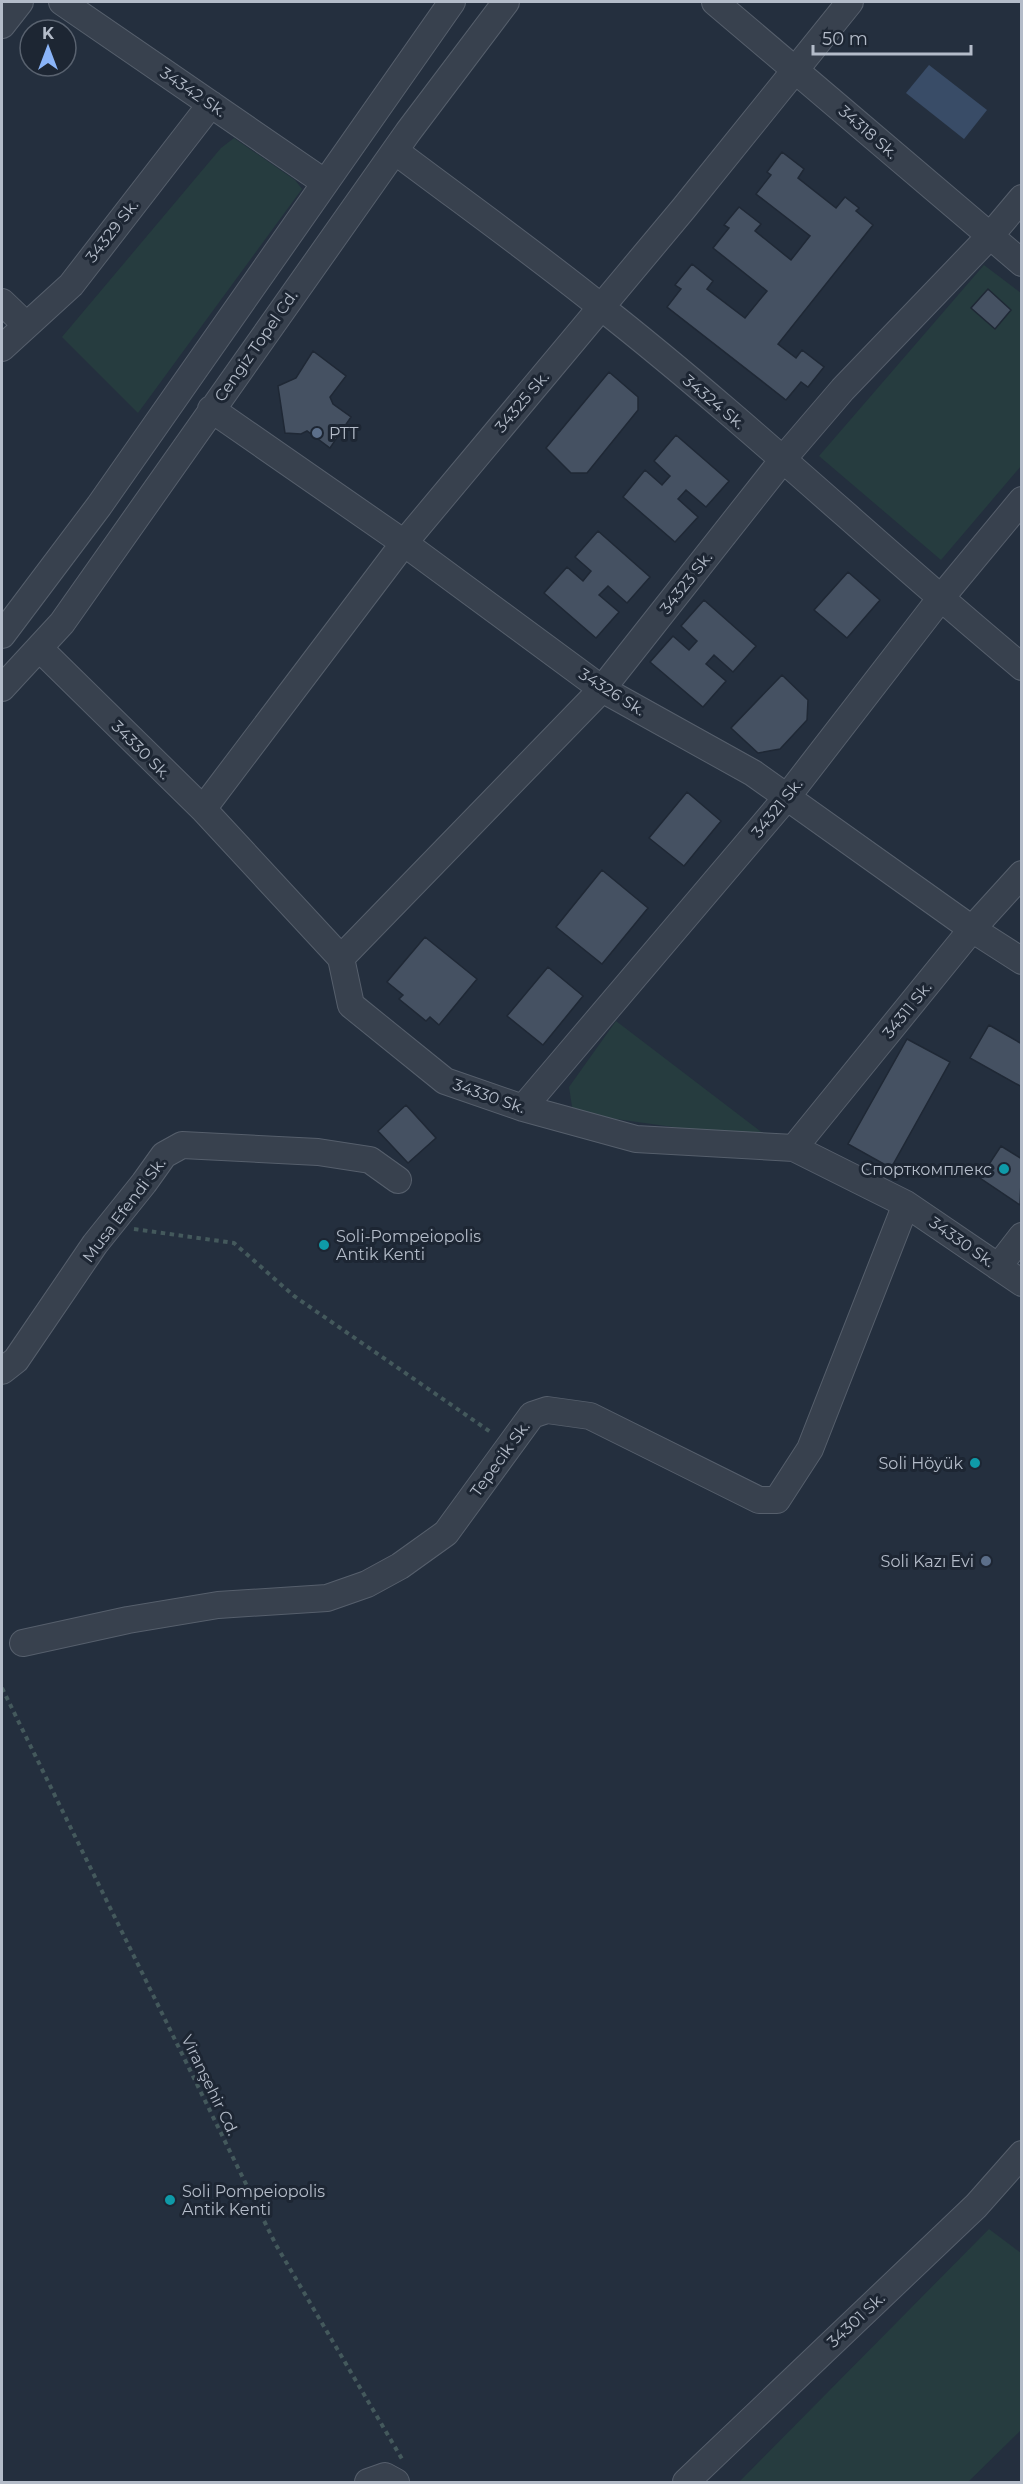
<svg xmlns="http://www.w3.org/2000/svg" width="1023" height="2484" viewBox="0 0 1023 2484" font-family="Montserrat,sans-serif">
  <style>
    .green { fill: #263c3f }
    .water { fill: #394c67 }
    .building { fill: #455162; stroke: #1f2835; stroke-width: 1.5 }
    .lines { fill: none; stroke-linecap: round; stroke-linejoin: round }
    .minor-casing { stroke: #565f6c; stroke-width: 28 }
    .path { stroke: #44595c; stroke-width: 4; stroke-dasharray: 4.5 4.5; stroke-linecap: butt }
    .minor { stroke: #38414e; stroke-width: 26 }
    .service-dot { fill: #5c6f8a; stroke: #1d2633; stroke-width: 2 }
    .culture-dot { fill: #0f9aa8; stroke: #1d2633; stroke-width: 2 }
    .labels { text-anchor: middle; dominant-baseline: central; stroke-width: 6; stroke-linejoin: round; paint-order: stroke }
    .street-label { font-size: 16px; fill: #b4bcc9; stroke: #1d2633 }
    .poi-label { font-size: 16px; fill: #b4bcc9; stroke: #1d2633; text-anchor: start }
  </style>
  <rect width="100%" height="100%" fill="#242f3e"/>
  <path class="green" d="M234 138 295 180 302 189 138 413 62 337 221 148Z
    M984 265 1021 293V466L941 560 819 456Z
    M616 1021 773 1141 573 1113 569 1087Z
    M989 2229 1021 2253V2430L968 2482H739Z"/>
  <path class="water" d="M929 65 987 110 964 139 906 93Z"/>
  <path class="building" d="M782 152 804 169 798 178 836 208 845 197 859 208 856 211 873 225 778 344 796 358 802 350 824 367 808 387 801 382 786 400 667 307 681 289 675 285 692 264 713 281 707 289 745 318 767 291 713 248 729 228 724 225 739 207 761 224 755 231 791 260 810 236 756 194 771 175 767 172Z
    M988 289 1011 310 995 329 971 308Z
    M313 351 346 376 330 397 333 404 351 417 330 448 307 431 301 434 285 433 278 386 296 378Z
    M609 372 638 397V410L587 473H571L546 448Z
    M676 435 729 481 706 507 686 490 678 499 698 517 675 542 623 497 645 470 662 485 670 476 654 461Z
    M598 531 650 577 627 603 608 586 599 595 619 612 596 638 544 593 567 567 583 581 591 571 575 557Z
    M848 572 880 600 847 638 814 610Z
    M704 600 756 646 733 672 714 655 706 664 726 681 703 707 650 662 673 636 689 650 697 641 681 626Z
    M782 675 808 700 807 720 780 749 758 753 731 728Z
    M687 792 721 821 684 866 649 838Z
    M602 870 648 908 602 964 556 927Z
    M425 937 477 979 439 1025 430 1017 426 1021 399 999 403 995 387 982Z
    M548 967 583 996 543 1045 507 1016Z
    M989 1025 1022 1044V1087L970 1058Z
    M907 1039 950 1062 891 1168 848 1144Z
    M406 1105 436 1138 408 1163 378 1131Z
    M1001 1146 1022 1159 1020 1205 980 1178Z"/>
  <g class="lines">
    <defs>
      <path id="minor" d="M62 2 324 182
        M715 2 1022 263
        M2 25 20 2
        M395 151C464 203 534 253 601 307 746 421 880 549 1022 667
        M2 302 26 325
        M2 348 71 285 211 104
        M211 409 404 543 602 689 753 773 972 929 1022 961
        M2 635 99 506 452 2
        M39 648 203 809 341 958 351 1005 445 1081 523 1108 636 1139 794 1148 906 1204 1022 1283
        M2 688 62 623 408 132 506 2
        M203 809 404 543 684 208 850 2
        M341 958 602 689 789 452 843 389 990 236 1022 198
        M523 1108 787 797 940 599 1022 500
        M794 1148 972 929 1022 874
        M998 1267 1022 1236
        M2 1371 16 1360 95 1244 144 1183 164 1155 182 1145 318 1152 370 1160 398 1180
        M23 1643 128 1620 218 1605 327 1598 367 1584 400 1566 446 1533 532 1415 547 1410 590 1416 759 1500H777L810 1449 906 1204
        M368 2482 385 2476 396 2482
        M686 2482 976 2206 1022 2154"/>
    </defs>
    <use href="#minor" class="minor-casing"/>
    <path class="path" d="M134 1229 234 1243 294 1296 492 1433
      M2 1688 276 2245 402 2459"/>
    <use href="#minor" class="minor"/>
  </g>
  <g class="service-dot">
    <circle cx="317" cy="433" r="6"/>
    <circle cx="986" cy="1561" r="6"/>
  </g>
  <g class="culture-dot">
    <circle cx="1004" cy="1169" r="6"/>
    <circle cx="324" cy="1245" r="6"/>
    <circle cx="975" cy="1463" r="6"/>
    <circle cx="170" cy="2200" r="6"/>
  </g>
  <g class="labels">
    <g class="street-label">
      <text transform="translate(193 92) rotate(34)">34342 Sk.</text>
      <text transform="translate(868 132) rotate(41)">34318 Sk.</text>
      <text transform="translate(112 231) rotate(-52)">34329 Sk.</text>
      <text transform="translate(256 346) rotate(-55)">Cengiz Topel Cd.</text>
      <text transform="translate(522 402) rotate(-50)">34325 Sk.</text>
      <text transform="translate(714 402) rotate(40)">34324 Sk.</text>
      <text transform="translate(686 583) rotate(-52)">34323 Sk.</text>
      <text transform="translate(612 692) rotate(32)">34326 Sk.</text>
      <text transform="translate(141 750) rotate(45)">34330 Sk.</text>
      <text transform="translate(777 808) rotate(-51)">34321 Sk.</text>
      <text transform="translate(907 1010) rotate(-51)">34311 Sk.</text>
      <text transform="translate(489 1096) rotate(19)">34330 Sk.</text>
      <text transform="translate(124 1210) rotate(-53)">Musa Efendi Sk.</text>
      <text transform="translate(962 1242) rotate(35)">34330 Sk.</text>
      <text transform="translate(500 1459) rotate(-54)">Tepecik Sk.</text>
      <text transform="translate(210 2085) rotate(64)">Viranşehir Cd.</text>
      <text transform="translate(856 2320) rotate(-43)">34301 Sk.</text>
    </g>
    <g class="poi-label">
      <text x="329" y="433">PTT</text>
      <text x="992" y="1169" text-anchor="end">Спорткомплекс</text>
      <text x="336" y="1236">Soli-Pompeiopolis<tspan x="336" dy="18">Antik Kenti</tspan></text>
      <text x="963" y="1463" text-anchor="end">Soli Höyük</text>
      <text x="974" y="1561" text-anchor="end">Soli Kazı Evi</text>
      <text x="182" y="2191">Soli Pompeiopolis<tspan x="182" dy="18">Antik Kenti</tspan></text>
    </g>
  </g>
  <rect width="1023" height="2484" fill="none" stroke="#b4bcc9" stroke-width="6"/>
  <g transform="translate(48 48)"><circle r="28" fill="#1d2633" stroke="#59626f" stroke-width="1.5"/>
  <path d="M0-4.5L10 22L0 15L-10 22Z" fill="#8ab4f8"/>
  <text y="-9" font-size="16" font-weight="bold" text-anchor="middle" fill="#b4bcc9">K</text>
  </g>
  <path d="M813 45v9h158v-9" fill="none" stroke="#b4bcc9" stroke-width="3"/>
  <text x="822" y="45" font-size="18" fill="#b4bcc9" stroke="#1d2633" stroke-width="4.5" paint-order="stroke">50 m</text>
</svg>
